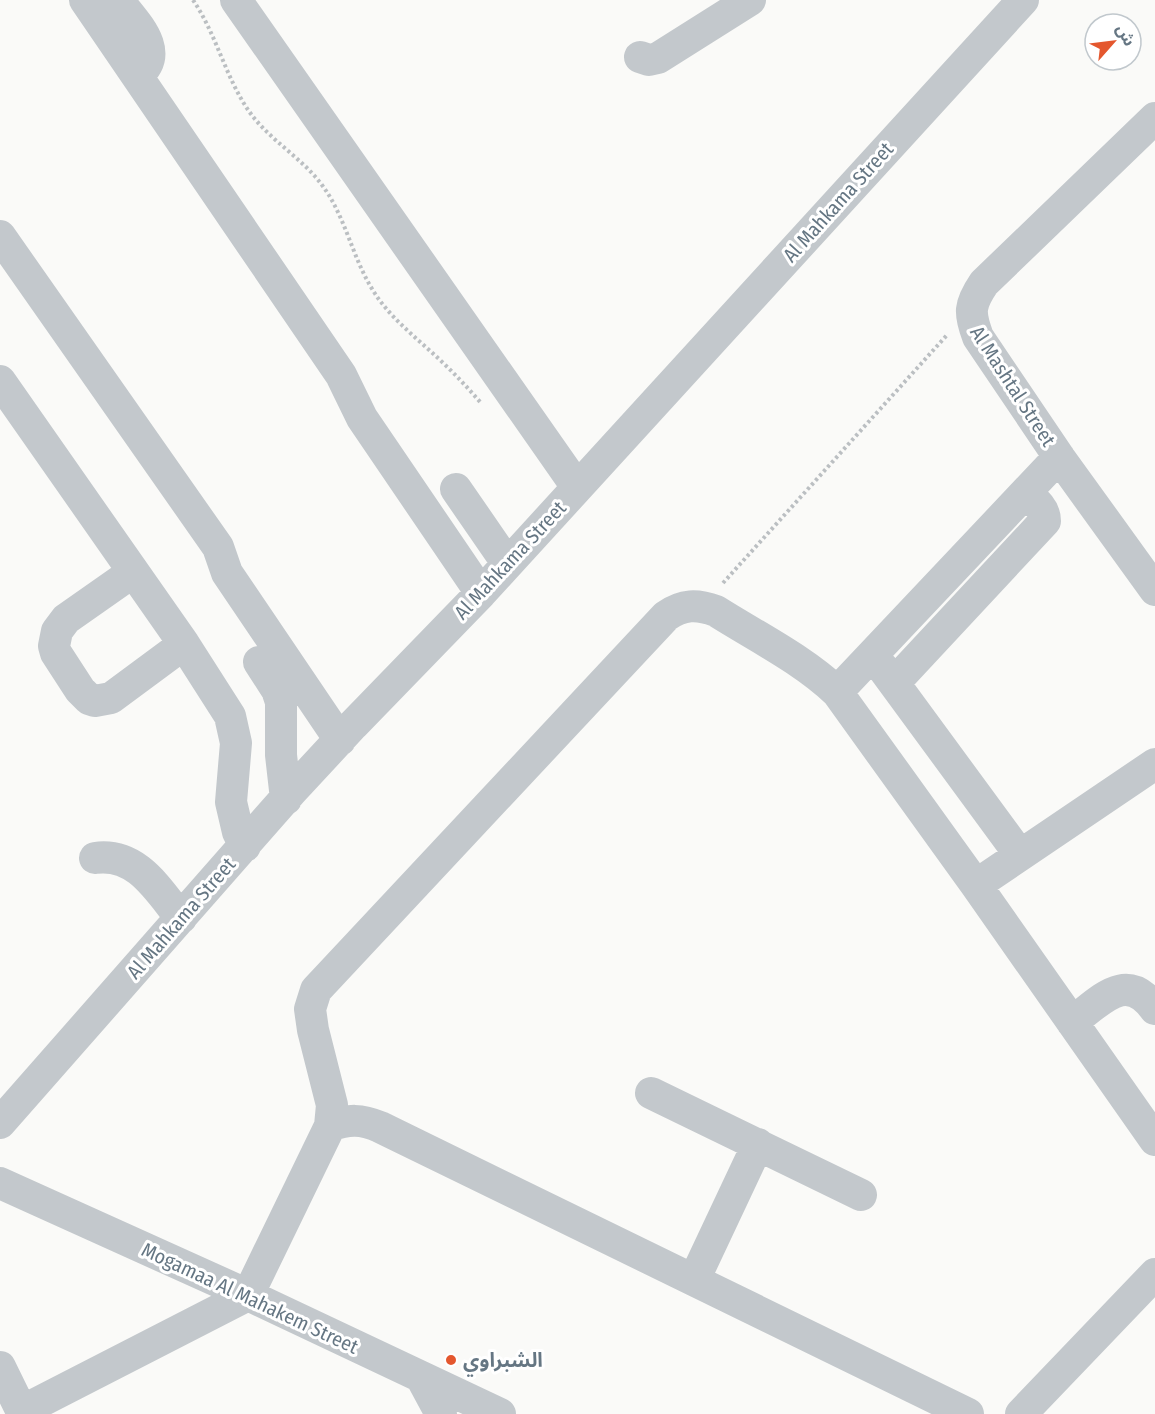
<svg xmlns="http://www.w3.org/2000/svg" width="1155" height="1414" viewBox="0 0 1155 1414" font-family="'Fira Sans Condensed','Noto Sans Arabic',sans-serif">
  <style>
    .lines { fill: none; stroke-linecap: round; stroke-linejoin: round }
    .path { stroke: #bbbfc2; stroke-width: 4; stroke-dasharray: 3 3; stroke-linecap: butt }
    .minor { stroke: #c3c8cc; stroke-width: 32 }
    .poi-dot { fill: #e4572e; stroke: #fff; stroke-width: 2 }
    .labels { text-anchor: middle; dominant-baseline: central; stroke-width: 6; stroke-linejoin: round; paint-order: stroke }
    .street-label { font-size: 20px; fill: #657683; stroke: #fff }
    .poi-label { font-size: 20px; font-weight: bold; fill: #657683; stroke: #fff; text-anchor: start }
  </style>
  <rect width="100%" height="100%" fill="#fafaf8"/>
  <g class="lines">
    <path class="path" d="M193 0C217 35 226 80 251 114 271 141 302 158 322 185 346 217 352 258 374 292 391 319 417 338 440 360 455 374 468 388 481 403
      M723 583 947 335"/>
    <path class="minor" d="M85 0 341 375 362 418 481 593
      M118 0C135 23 167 51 137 76
      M236 0 577 487
      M640 57 649 60 658 58 750 0
      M1155 118 984 283C969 305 969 313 978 337L1059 457 1155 590
      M0 236 218 547 227 573 340 740
      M0 381 184 644 230 716 236 743 231 802 238 832 245 846
      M456 489 507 563
      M133 572 66 619 57 631 54 646 56 653 80 690 89 699 95 701 111 698 184 644
      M259 662 277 690 281 702V755L286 799
      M882 667 1020 855
      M894 683 1045 521C1045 508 1035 501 1025 493
      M837 692 1059 457
      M95 858C137 852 158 890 181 918
      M976 885 1155 764
      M1072 1022C1101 1001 1126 969 1155 1009
      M651 1093 861 1195
      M0 1123 291 792 353 725 481 593 1023 0
      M330 1126C349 1119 361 1119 380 1127L968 1414
      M0 1183 248 1295 500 1414
      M694 1280 758 1144
      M0 1367 23 1414
      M421 1377 441 1414
      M22 1411 248 1295 330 1126 332 1105 313 1030 310 1009 316 990 666 616C683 604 697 604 716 611 757 637 802 659 837 692L976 885 1155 1140
      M1021 1414 1155 1274"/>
  </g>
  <circle class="poi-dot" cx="451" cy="1360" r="6"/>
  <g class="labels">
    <g class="street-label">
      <text transform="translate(838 202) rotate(-48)">Al Mahkama Street</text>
      <text transform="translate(1013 386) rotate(57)">Al Mashtal Street</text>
      <text transform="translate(510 560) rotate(-47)">Al Mahkama Street</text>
      <text transform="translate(181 918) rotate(-49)">Al Mahkama Street</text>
      <text transform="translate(250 1298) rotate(25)">Mogamaa Al Mahakem Street</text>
    </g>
    <g class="poi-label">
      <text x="463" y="1360">الشبراوي</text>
    </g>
  </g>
  <g transform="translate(1113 42) rotate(62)"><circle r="28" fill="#ffffff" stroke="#c1c8cd" stroke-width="1.5"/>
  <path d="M0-4.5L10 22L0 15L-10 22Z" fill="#e4572e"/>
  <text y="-9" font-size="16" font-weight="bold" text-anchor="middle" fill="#657683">ش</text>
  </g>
</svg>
